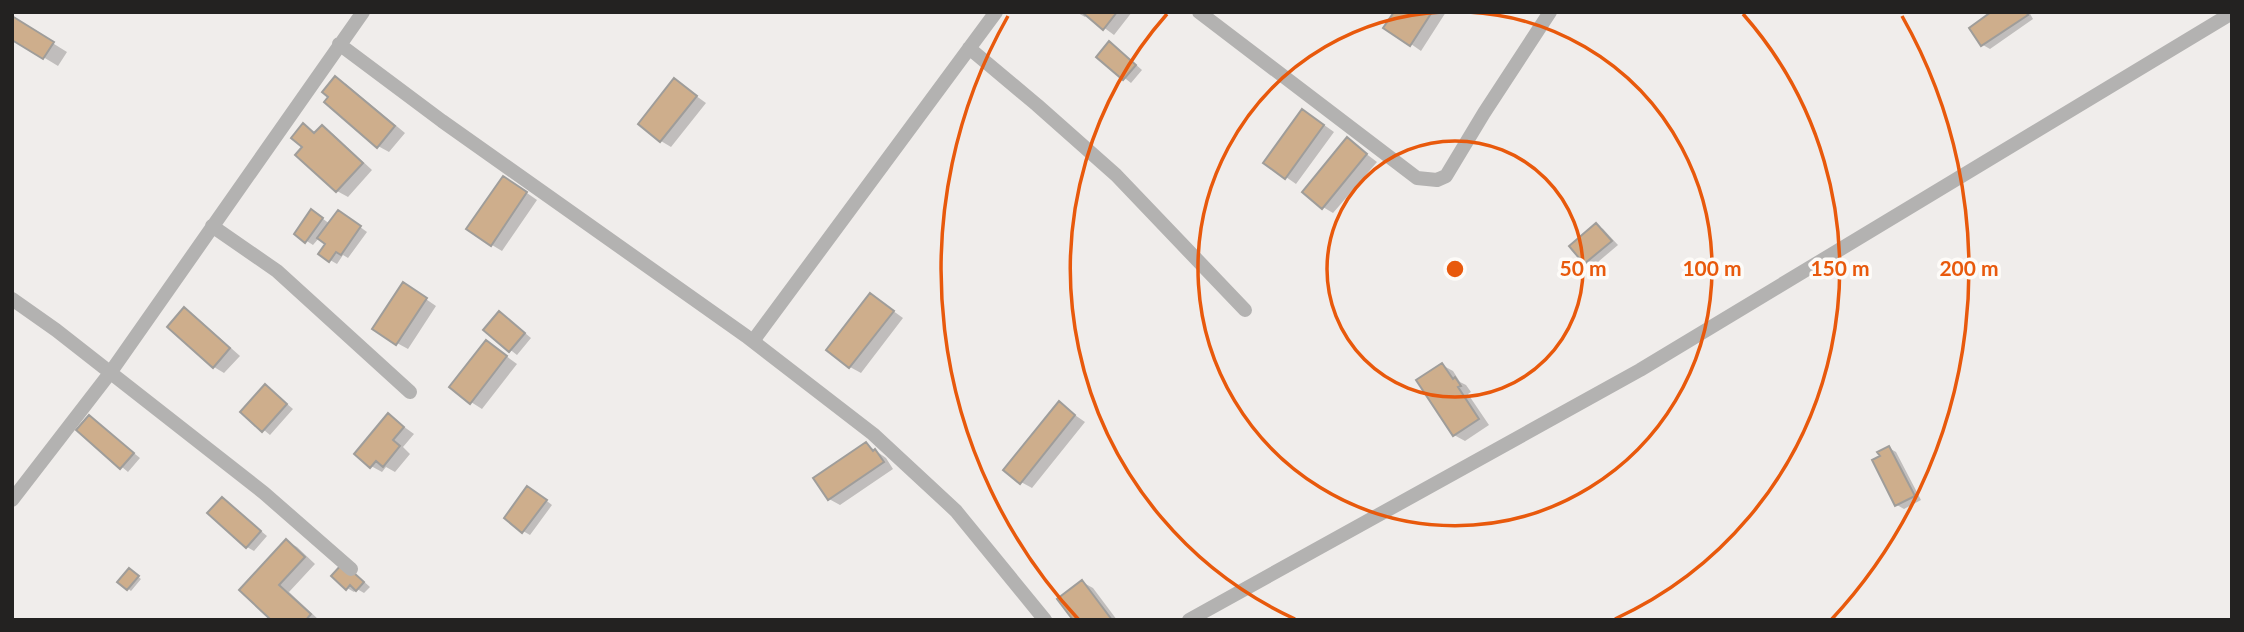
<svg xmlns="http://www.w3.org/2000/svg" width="2244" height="632" viewBox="0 0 2244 632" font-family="Lato,sans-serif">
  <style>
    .shadow { fill: #0003 }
    .building { fill: #ceae8c; stroke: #9f9d9a; stroke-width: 2 }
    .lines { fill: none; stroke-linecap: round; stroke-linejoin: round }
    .minor { stroke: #b3b2b1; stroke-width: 14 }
    .ring { fill: none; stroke: #e8590c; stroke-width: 3.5 }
    .centre { fill: #e8590c; stroke: #fdfbf8; stroke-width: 3.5 }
    .ring-label { font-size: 21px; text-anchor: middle; font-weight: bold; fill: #e8590c; stroke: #fdfbf8; stroke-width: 7; stroke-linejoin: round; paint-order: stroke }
  </style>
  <rect width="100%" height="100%" fill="#f0edeb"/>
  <path class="shadow" d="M1076 12H1132L1114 35 1087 15 1085 17Z
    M1396 12H1446L1421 51 1411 44Z
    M1994 12H2029L2033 19 1990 49 1983 45 1971 28Z
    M12 18 67 52 58 66 12 38Z
    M1116 47 1142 70 1131 83 1098 57Z
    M336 78 346 84 405 133 389 152 378 146Z
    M674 80 706 103 671 147 661 141Z
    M1313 117 1334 132 1296 184 1286 177Z
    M304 126 316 134 322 127 333 134 372 170 348 197 337 191 298 155 304 147Z
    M1348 140 1377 162 1333 213 1323 207Z
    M514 184 537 200 502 251 492 245Z
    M319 216 330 224 345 216 367 232 348 258 343 255 337 264 330 260 327 243 319 238 313 245 296 234Z
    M1596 225 1603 229 1618 245 1592 267 1585 263Z
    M414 291 436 306 408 349 397 343Z
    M871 295 903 318 861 373 850 367Z
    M184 309 195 316 240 356 224 373 214 367Z
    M506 317 531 338 517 355 485 330Z
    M487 342 517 364 482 409 471 402Z
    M1442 365 1453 371 1460 382 1466 385 1471 392 1468 394 1489 425 1465 441 1454 435Z
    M266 386 293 409 270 435 242 412Z
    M1059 404 1085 422 1032 488 1021 482Z
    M389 416 414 434 403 447 410 454 395 472 386 467 382 472 371 466Z
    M89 417 140 458 128 472 78 430Z
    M866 444 886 458 893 469 840 505 829 499Z
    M1889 448 1896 452 1921 500 1904 509 1897 505Z
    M535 492 552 505 530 535 523 531Z
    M222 499 267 536 254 551 247 547Z
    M286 541 297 547 315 564 289 592 319 620H274L241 590Z
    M350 569 370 587 364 593 357 589 354 592 347 588Z
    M132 572 141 579 131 591 120 582Z
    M1082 582 1093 588 1117 620H1075Z"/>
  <path class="building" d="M1082 12H1117L1103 30Z
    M1394 12H1432L1410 46 1383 28Z
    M1991 12H2026L2028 15 1981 46 1969 28Z
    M12 16 54 42 43 59 12 40Z
    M1109 41 1136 65 1123 80 1096 57Z
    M335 76 395 126 377 148 324 102 328 97 322 92Z
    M674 78 697 96 660 142 638 124Z
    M1302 109 1324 125 1285 179 1263 163Z
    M303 123 314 133 322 125 363 163 336 192 295 155 302 147 291 138Z
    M1347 137 1367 154 1322 209 1302 192Z
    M503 176 527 192 491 246 466 229Z
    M311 209 323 218 305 243 294 234Z
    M338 210 361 226 341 255 336 252 329 262 318 254 325 244 317 238Z
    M1596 223 1612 241 1584 264 1569 246Z
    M403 282 427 298 396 345 372 329Z
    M870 293 894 311 849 368 826 350Z
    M184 307 230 348 213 368 167 327Z
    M499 311 525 333 509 352 483 330Z
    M486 340 507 356 470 404 449 387Z
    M1442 363 1453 379 1455 377 1461 386 1458 387 1479 419 1453 436 1416 380Z
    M265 384 287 404 262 432 240 412Z
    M1059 401 1075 415 1020 484 1003 470Z
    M388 413 404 427 393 440 400 446 383 467 376 461 370 468 354 454Z
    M89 415 134 453 120 469 76 430Z
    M866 442 873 451 875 449 884 462 828 500 813 478Z
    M1889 446 1915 496 1895 506 1872 460 1880 456 1877 452Z
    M527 486 547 500 522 533 504 518Z
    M222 497 261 531 246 548 207 513Z
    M286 539 305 557 279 585 311 614 306 620H271L239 590Z
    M343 563 364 582 356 591 350 585 346 590 331 576Z
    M129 568 139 576 127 590 117 582Z
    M1082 580 1112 620H1073L1057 599Z"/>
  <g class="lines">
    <path class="minor" d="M1199 12 1417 178 1437 180 1446 176 1484 113 1550 12
      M339 44 442 121 746 336 873 434 956 511 1045 620
      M969 48 1037 105 1116 175 1245 310
      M212 226 277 271 410 392
      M12 299 56 330 264 493 351 569
      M753 341 996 12
      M12 500 110 373 363 12
      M1189 620 1640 370 2232 13"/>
  </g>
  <g class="ring">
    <circle cx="1455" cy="269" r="128"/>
    <path d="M1468 12A257 257 0 1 1 1442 12"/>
    <path d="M1295 619A385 385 0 0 1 1167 14M1743 14A385 385 0 0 1 1615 619"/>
    <path d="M1079 620A514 514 0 0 1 1008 16M1902 16A514 514 0 0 1 1831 620"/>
  </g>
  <circle cx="1455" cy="269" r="10" class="centre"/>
  <g class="ring-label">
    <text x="1583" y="276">50 m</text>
    <text x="1712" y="276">100 m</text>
    <text x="1840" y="276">150 m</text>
    <text x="1969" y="276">200 m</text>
  </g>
  <rect width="2244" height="632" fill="none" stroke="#232221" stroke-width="28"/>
</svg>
